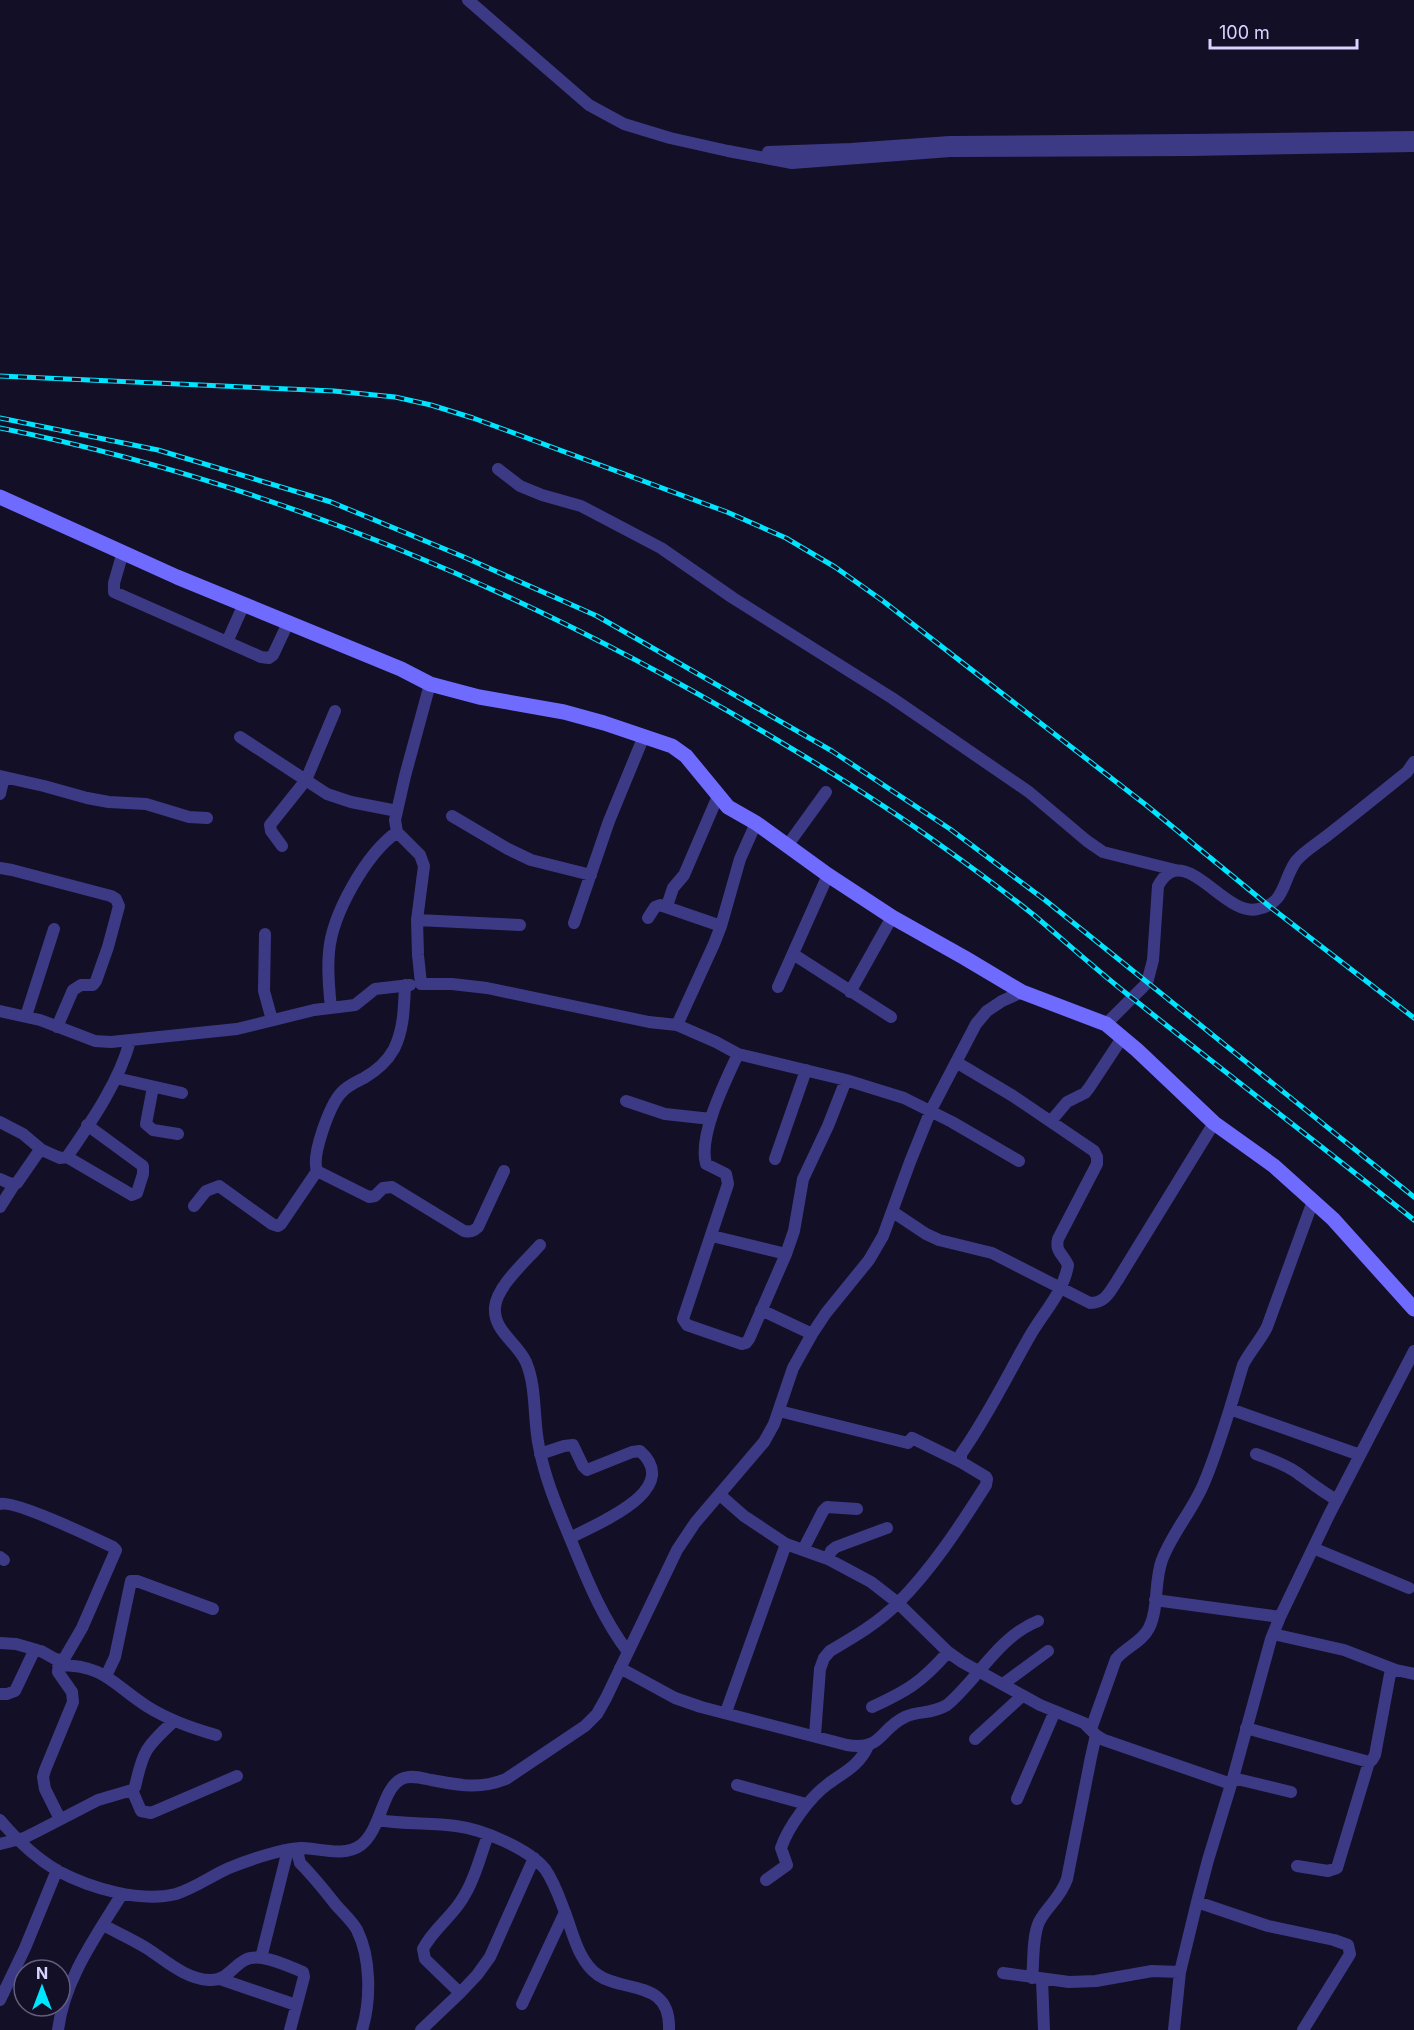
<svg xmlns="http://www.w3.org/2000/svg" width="1414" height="2030" viewBox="0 0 1414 2030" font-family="Inter,sans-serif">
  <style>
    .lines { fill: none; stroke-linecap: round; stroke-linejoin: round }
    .street { stroke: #3d3a85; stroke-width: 12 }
    .secondary { stroke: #6f6bff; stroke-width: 15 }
    .rail-casing { stroke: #00e5ff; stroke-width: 5 }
    .rail { stroke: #130f26; stroke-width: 3; stroke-dasharray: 9; stroke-linecap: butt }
  </style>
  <rect width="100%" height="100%" fill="#130f26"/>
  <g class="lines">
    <path class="street" d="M468 0 589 105 624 124 670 138 728 151 792 163 950 151 1189 150 1414 146
      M768 152 851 149 950 142 1189 140 1414 137
      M498 469 520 486 542 495 581 506 661 548 733 598 892 698 1029 792 1087 841 1103 852 1175 870
      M123 552 114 583V592L261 657 269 658 273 655 288 623
      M227 642 244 604
      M430 684 405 776 395 820 397 832 420 855 424 866 417 920 418 955 421 984H452L487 988 649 1022 677 1025 716 1042 738 1054 846 1080 904 1098 952 1122 1019 1161
      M240 737 327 794 351 802 397 811
      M0 776 44 786 87 798 109 802 146 804 189 817 207 818
      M0 794 4 777
      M452 816 508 849 531 860 591 875
      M282 846 271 831 270 825 306 780 335 711
      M787 846 826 792
      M0 868 12 870 111 896 116 899 119 906 108 947 96 981 93 985H81L73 990 57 1027
      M667 906 673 888 684 875 718 796
      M648 918 655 907 660 905 721 926
      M417 920 520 925
      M574 923 609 821 644 736
      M265 934 264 991 272 1020
      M793 954 891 1017
      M405 985C404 1007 404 1029 394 1049 388 1060 376 1071 364 1078 356 1082 347 1086 341 1093 330 1105 311 1155 317 1171L369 1197 375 1196 383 1188 392 1187 464 1231C470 1232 473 1232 478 1227L504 1171
      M778 987 828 875
      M850 992 892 917
      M331 1008C329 989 327 971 329 952 332 914 366 854 397 832
      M0 1011 40 1020 95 1041 111 1042 237 1029 314 1010 355 1005 375 989 410 985
      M26 1016 54 929
      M1106 1024 1147 983 1153 960 1158 886C1184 838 1224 918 1258 909 1286 903 1282 881 1296 861 1304 851 1318 843 1328 835 1355 814 1381 793 1407 772L1414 762
      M677 1025 714 944 721 926 740 859 756 823
      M738 1054C726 1080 698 1135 706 1164L726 1174 728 1184 683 1319 687 1325 742 1344 746 1343 749 1339 786 1254 794 1231 803 1179 828 1126 846 1080
      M116 1078 182 1093
      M153 1087 146 1124 153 1130 178 1134
      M626 1101 665 1114 711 1119
      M1051 1121 1067 1102 1085 1093 1089 1088 1122 1038
      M0 1122 23 1134 42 1150
      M67 1157 132 1195 137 1193 143 1174V1166L87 1125
      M775 1159 806 1070
      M0 1179 11 1184 17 1183 37 1154 42 1150 60 1158 67 1157C91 1122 119 1082 130 1041
      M194 1206 206 1191 219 1186 272 1224 278 1226 281 1224 317 1171
      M0 1207 14 1185
      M893 1212 926 1234 939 1240 992 1253 1090 1303C1105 1303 1109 1293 1117 1281L1214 1123
      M712 1236 786 1254
      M540 1245C526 1261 497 1286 495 1307 493 1331 517 1342 526 1362 537 1388 533 1420 539 1447 545 1479 558 1509 570 1538 587 1579 601 1616 628 1652
      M761 1310 812 1334
      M1230 1409 1360 1455
      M779 1411 908 1443 912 1438 961 1462
      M540 1454 564 1446 573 1445 583 1466 587 1470 632 1452 640 1451C684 1490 596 1524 570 1538
      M1256 1454C1270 1459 1284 1464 1296 1472 1310 1482 1322 1492 1337 1500
      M720 1495 744 1516 786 1544 828 1559 871 1582 898 1603 948 1652 962 1662 1040 1705 1084 1723 1096 1735 1104 1740 1231 1784
      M0 1504C15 1500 94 1538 113 1547L116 1550 82 1628 64 1659 57 1660 41 1651H34L15 1691 7 1694H0
      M1313 1548 1409 1588
      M803 1550 823 1511 827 1507 857 1509
      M0 1557 4 1560
      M828 1559 831 1551 836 1547 887 1528
      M1155 1600 1280 1617
      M1273 1634 1344 1650 1396 1670
      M0 1643 16 1644 37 1650
      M59 1661 58 1672 72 1692 73 1702 45 1770 43 1777 45 1789 60 1819
      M58 1665C105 1665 112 1684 148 1707 169 1720 191 1728 216 1735
      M620 1668 675 1698 701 1707 847 1745C883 1751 879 1729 905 1717 920 1710 930 1715 947 1705 978 1679 998 1637 1038 1621
      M106 1676 115 1657 131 1581H137L213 1609
      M1003 1684 1048 1651
      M872 1707C907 1691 922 1682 948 1652
      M726 1712 786 1544
      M1246 1728 1369 1762 1372 1760 1375 1755 1390 1674 1396 1670 1414 1674
      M1091 1729 1116 1659C1126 1647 1142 1642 1149 1628 1159 1608 1154 1581 1162 1560 1172 1533 1193 1510 1204 1483 1220 1445 1231 1405 1243 1365 1250 1351 1260 1341 1267 1327L1313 1201
      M815 1735 820 1669 824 1658 830 1651C854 1637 878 1623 898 1603 932 1569 960 1526 986 1485L987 1479 986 1477 961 1462V1454C988 1416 1008 1374 1031 1334 1044 1312 1064 1291 1068 1265 1063 1254 1055 1252 1058 1239L1097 1164V1157L1094 1151 1013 1096 956 1062
      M975 1739 1022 1696
      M1233 1778 1291 1792
      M737 1785 806 1804
      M132 1790 141 1811 151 1813 237 1776
      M1017 1799 1055 1711
      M0 1820C16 1839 36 1858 58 1871 90 1888 140 1903 176 1894 195 1888 211 1876 229 1868 244 1862 261 1856 277 1852 285 1850 295 1848 303 1848 322 1849 345 1857 361 1845 382 1829 382 1785 404 1778 412 1775 422 1778 431 1780 459 1785 478 1790 506 1779L585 1726 597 1714 606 1698 677 1550 695 1523 764 1442 774 1424 793 1368 812 1334 826 1313 869 1260 883 1236 910 1162 931 1110 976 1024 987 1011 1002 1001 1022 992
      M379 1820C405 1825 431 1822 456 1826 482 1829 529 1849 545 1869 555 1883 560 1900 566 1915 573 1934 579 1962 598 1975 624 1993 671 1979 669 2030
      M0 1844 24 1838 38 1831 98 1800 132 1790 135 1787C143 1750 146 1747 174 1721
      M300 1848 298 1855 300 1863C313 1876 325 1891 336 1905 343 1913 352 1921 357 1930 371 1958 371 2000 362 2030
      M1297 1866 1328 1871 1337 1868 1369 1762
      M766 1880 787 1865 781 1848C788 1827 810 1797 828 1784 844 1772 859 1766 868 1746
      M1197 1902 1268 1926 1334 1940 1348 1945 1350 1954 1347 1959 1303 2030
      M103 1925C118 1933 134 1940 148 1949 166 1961 186 1979 209 1980 226 1981 232 1967 245 1960 260 1952 288 1966 303 1972L304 1977 290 2030
      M261 1958 288 1850
      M1003 1973 1069 1982 1096 1981 1152 1971 1180 1972
      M1032 1978C1034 1961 1032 1938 1039 1922 1047 1906 1060 1899 1067 1879L1091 1757 1096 1735
      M220 1979 296 2005
      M1042 1979 1044 2030
      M460 1993 425 1959 423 1949C432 1931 450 1918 461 1901 474 1882 480 1857 488 1835
      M0 2000 25 1948 57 1870
      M522 2004 565 1912
      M58 2030C64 1980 96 1936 122 1894
      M421 2030 460 1993 477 1975 490 1957 534 1858
      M1174 2030 1180 1972 1197 1902 1208 1860 1233 1778 1271 1639 1280 1617 1329 1515 1414 1351"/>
    <path class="secondary" d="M0 497 177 577 401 669 430 684 479 697 564 712 604 723 672 746 686 756 728 807 756 823 828 875 892 917 965 958 1022 992 1106 1024 1137 1050 1214 1123 1274 1166 1333 1219 1414 1309"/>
    <defs>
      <path id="rail" d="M0 376 334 391 395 397 431 405 473 418 727 512 786 538 835 567 883 601 1146 805 1269 906 1414 1018
        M0 418 158 450 331 502 464 557 597 616 832 751 950 829 1045 900 1414 1197
        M0 428C269 482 527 591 762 731 823 767 885 805 943 847 974 869 1005 892 1035 916 1068 944 1101 974 1136 1001 1228 1075 1322 1146 1414 1220"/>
    </defs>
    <use href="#rail" class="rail-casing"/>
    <use href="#rail" class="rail"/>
  </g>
  <g transform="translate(42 1988)"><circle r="28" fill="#130f26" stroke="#625e7d" stroke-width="1.5"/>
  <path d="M0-4.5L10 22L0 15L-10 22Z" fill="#00e5ff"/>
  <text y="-9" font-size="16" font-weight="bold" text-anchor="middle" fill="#d9d4ff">N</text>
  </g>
  <path d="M1210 39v9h147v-9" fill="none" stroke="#d9d4ff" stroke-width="3"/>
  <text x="1219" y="39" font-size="18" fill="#d9d4ff" stroke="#130f26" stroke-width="4.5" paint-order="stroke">100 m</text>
</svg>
